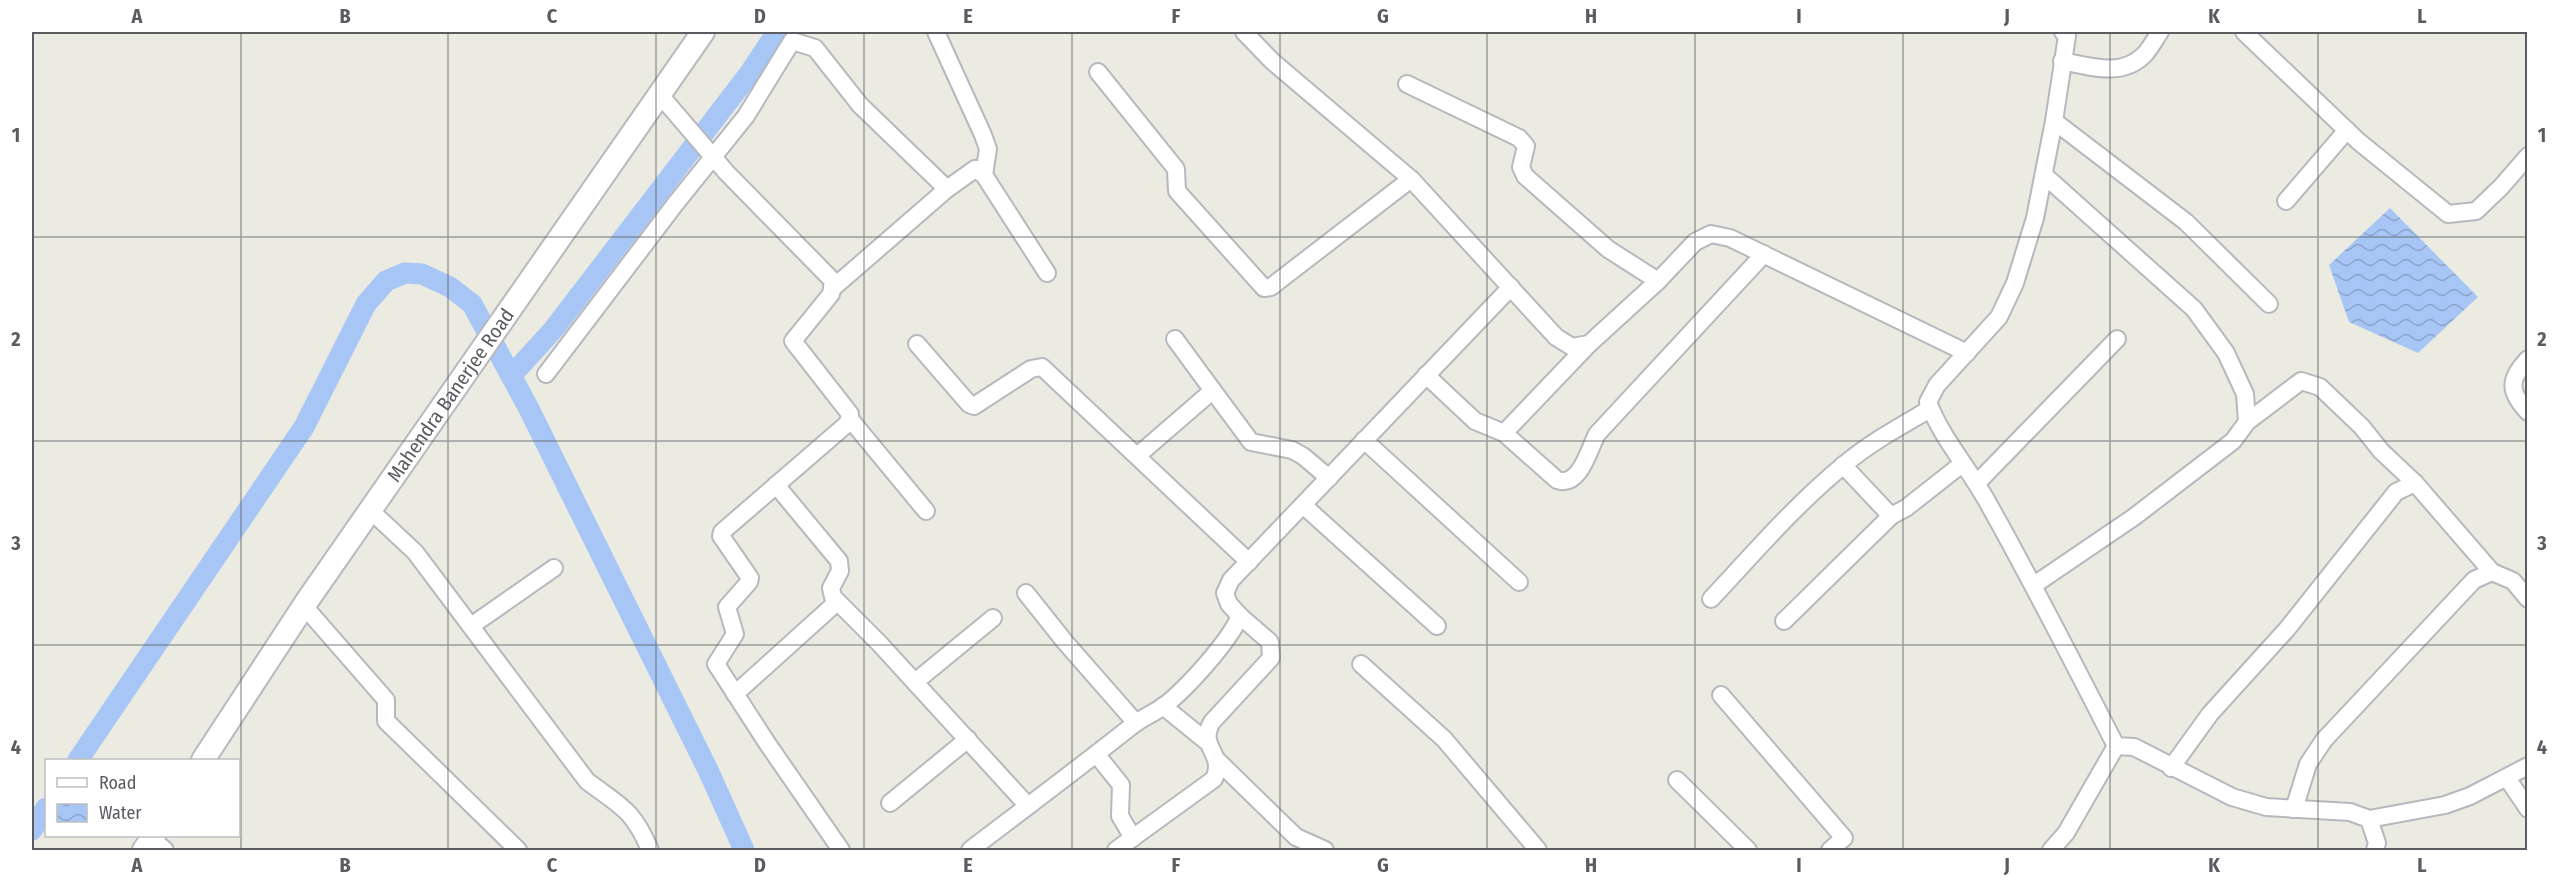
<svg xmlns="http://www.w3.org/2000/svg" width="2559" height="882" viewBox="0 0 2559 882" font-family="'Fira Sans Condensed',sans-serif">
<style>
.water{fill:url(#water-waves)}
.lines{fill:none;stroke-linecap:round;stroke-linejoin:round}
.canal{stroke:#a7c6f6;stroke-width:21}
.street-casing{stroke:#b7b8bd;stroke-width:20}
.secondary-casing{stroke:#b7b9bf;stroke-width:26}
.street{stroke:#fff;stroke-width:16}
.secondary{stroke:#fff;stroke-width:22}
.grid{fill:none;stroke:#5a5c61;stroke-width:1.5;stroke-opacity:0.55}
.labels{text-anchor:middle;dominant-baseline:central;stroke-width:4.5;stroke-linejoin:round;paint-order:stroke}
.street-label{font-size:20px;fill:#5a5c61;stroke:#fff}
.neatline{fill:none;stroke:#5a5c61;stroke-width:2}
.grid-label{font-size:20px;text-anchor:middle;font-weight:bold;fill:#5a5c61}
</style>
<defs>
<pattern id="water-waves" width="16" height="10" patternUnits="userSpaceOnUse" patternTransform="scale(1.5)"><rect width="16" height="10" fill="#a7c6f6"/><path d="M0 5q4-4 8 0t8 0" fill="none" stroke="#8ba4cb"/></pattern>
</defs>
<rect width="100%" height="100%" fill="#ebebe2"/>
<!-- water -->
<polygon class="water" points="2390,208 2478,297 2418,353 2349,322 2329,265"/>
<g class="lines">
<!-- canal -->
<g class="canal">
<polyline points="511,376 553,330 749,74 777,32"/>
<polyline points="78,760 304,427 366,304 386,281 405,273 422,274 450,287 472,304 528,407 708,770 744,850"/>
<polyline points="32,830 46,808"/>
</g>
<defs>
<g id="street">
<polyline points="936,32 983,135 988,149 984,175"/>
<polyline points="1244,32 1272,61 1411,179 1556,337 1572,347 1589,344 1658,281 1695,242 1711,234 1730,238 1967,353"/>
<path d="M2063,32l4,4 -13,85 -19,97 -20,65 -16,34 -62,68 -9,17c14,37 41,66 60,101 45,80 86,161 128,243l18,1 98,50 34,10 84,5 19,7 8,24 -2,7"/>
<polyline points="2244,32 2358,141 2448,214 2476,211 2501,187 2528,156"/>
<path d="M2062,61c27,5 59,17 82,-6 6,-6 11,-16 16,-23"/>
<polyline points="1098,72 1176,169 1177,191 1264,288 1271,287 1285,276 1411,179"/>
<polyline points="1407,84 1519,138 1526,146 1521,167 1525,176 1608,249 1658,281"/>
<polyline points="660,95 726,172 833,281 831,294 793,341 850,414 848,423 722,532 721,536 750,578 749,582 727,607 735,634 716,664 767,743 841,850"/>
<polyline points="2054,121 2186,222 2269,304"/>
<polyline points="2286,201 2347,130"/>
<polyline points="834,287 947,189 975,169 984,175 1047,273"/>
<polyline points="917,344 969,404 974,406 1031,369 1042,367 1249,562"/>
<path d="M2528,359c-19,20 -20,32 0,53"/>
<polyline points="546,374 676,203 746,116 792,41 815,48 860,105 947,189"/>
<polyline points="1426,375 1475,421 1504,433 1589,344"/>
<polyline points="1211,388 1251,442 1292,450 1303,456 1329,478"/>
<polyline points="850,419 926,511"/>
<polyline points="2247,422 2301,381 2320,387 2362,427 2381,451 2415,483 2492,572"/>
<path d="M1504,433l53,47c23,8 32,-31 40,-46l167,-180"/>
<polyline points="1364,440 1519,582"/>
<polyline points="1137,456 1211,392 1211,388 1175,339"/>
<polyline points="1843,465 1891,516"/>
<polyline points="1977,483 2117,339"/>
<polyline points="776,485 839,561 840,571 831,588 833,597 879,643 1028,806"/>
<polyline points="1303,505 1437,626"/>
<path d="M370,510l45,42 172,229c33,25 46,28 63,69"/>
<polyline points="2034,585 2134,517 2233,441 2247,422 2245,394 2226,353 2194,309 2044,175"/>
<polyline points="1026,593 1065,642 1136,723"/>
<path d="M1711,599c43,-46 85,-95 134,-135 26,-22 56,-38 85,-55"/>
<polyline points="304,606 386,700 386,721 518,850"/>
<polyline points="1784,621 1891,516 1906,508 1962,464"/>
<polyline points="471,626 554,568"/>
<polyline points="1361,664 1444,739 1538,850"/>
<polyline points="915,682 993,618"/>
<polyline points="735,694 837,602"/>
<polyline points="1721,695 1844,838 1830,850"/>
<polyline points="1163,706 1206,741"/>
<polyline points="1097,755 1121,785 1120,816 1133,838"/>
<polyline points="1217,760 1296,837 1325,850"/>
<polyline points="2171,768 2210,714 2287,629 2396,492 2415,483"/>
<polyline points="2507,778 2528,809"/>
<polyline points="1677,780 1748,850"/>
<polyline points="890,803 968,739"/>
<polyline points="2294,809 2308,764 2324,740 2474,580 2492,572 2513,581 2528,599"/>
<polyline points="2369,819 2445,805 2470,796 2528,766"/>
<polyline points="152,839 165,850"/>
<path d="M970,850c54,-41 109,-82 163,-125 9,-7 21,-12 31,-19 22,-17 65,-64 76,-90l-11,-12 -4,-11 6,-13 280,-293"/>
<path d="M1116,850l98,-71c12,-26 -17,-32 -2,-57l59,-64 -1,-16 -30,-26"/>
<polyline points="2051,850 2066,833 2116,746"/>
</g>
<g id="secondary">
<path id="s1" d="M203,760l104,-159 396,-569"/>
<polyline points="144,850 154,836"/>
</g>
</defs>
<!-- street casing -->
<use href="#street" class="street-casing"/>
<!-- secondary casing -->
<use href="#secondary" class="secondary-casing"/>
<!-- street -->
<use href="#street" class="street"/>
<!-- secondary -->
<use href="#secondary" class="secondary"/>
</g>
<!-- grid -->
<path class="grid" d="M241,32v818M448,32v818M656,32v818M864,32v818M1072,32v818M1280,32v818M1487,32v818M1695,32v818M1903,32v818M2110,32v818M2318,32v818M32,237h2496M32,441h2496M32,645h2496"/>
<g class="labels">
<!-- street labels -->
<g class="street-label">
<text stroke="none"><textPath href="#s1" startOffset="441">Mahendra Banerjee Road</textPath></text>
</g>
</g>
<!-- border -->
<rect width="2559" height="882" fill="none" stroke="#ffffff" stroke-width="66"/>
<!-- legend -->
<rect x="45" y="759" width="195" height="78" fill="#ffffff" stroke="#bdbec0" stroke-width="1.5"/>
<rect x="57" y="778" width="30" height="9" fill="#ffffff" stroke="#bdbec0" stroke-width="1.5"/>
<text x="99" y="789" font-size="18" fill="#5a5c61">Road</text>
<rect x="57" y="804" width="30" height="18" fill="url(#water-waves)" stroke="#bdbec0" stroke-width="1.5"/>
<text x="99" y="819" font-size="18" fill="#5a5c61">Water</text>
<rect x="33" y="33" width="2493" height="816" class="neatline"/>
<g class="grid-label">
<text x="137" y="23">A</text>
<text x="345" y="23">B</text>
<text x="552" y="23">C</text>
<text x="760" y="23">D</text>
<text x="968" y="23">E</text>
<text x="1176" y="23">F</text>
<text x="1383" y="23">G</text>
<text x="1591" y="23">H</text>
<text x="1799" y="23">I</text>
<text x="2007" y="23">J</text>
<text x="2214" y="23">K</text>
<text x="2422" y="23">L</text>
<text x="16" y="142">1</text>
<text x="2542" y="142">1</text>
<text x="16" y="346">2</text>
<text x="2542" y="346">2</text>
<text x="16" y="550">3</text>
<text x="2542" y="550">3</text>
<text x="16" y="754">4</text>
<text x="2542" y="754">4</text>
<text x="137" y="872">A</text>
<text x="345" y="872">B</text>
<text x="552" y="872">C</text>
<text x="760" y="872">D</text>
<text x="968" y="872">E</text>
<text x="1176" y="872">F</text>
<text x="1383" y="872">G</text>
<text x="1591" y="872">H</text>
<text x="1799" y="872">I</text>
<text x="2007" y="872">J</text>
<text x="2214" y="872">K</text>
<text x="2422" y="872">L</text>
</g>
</svg>
